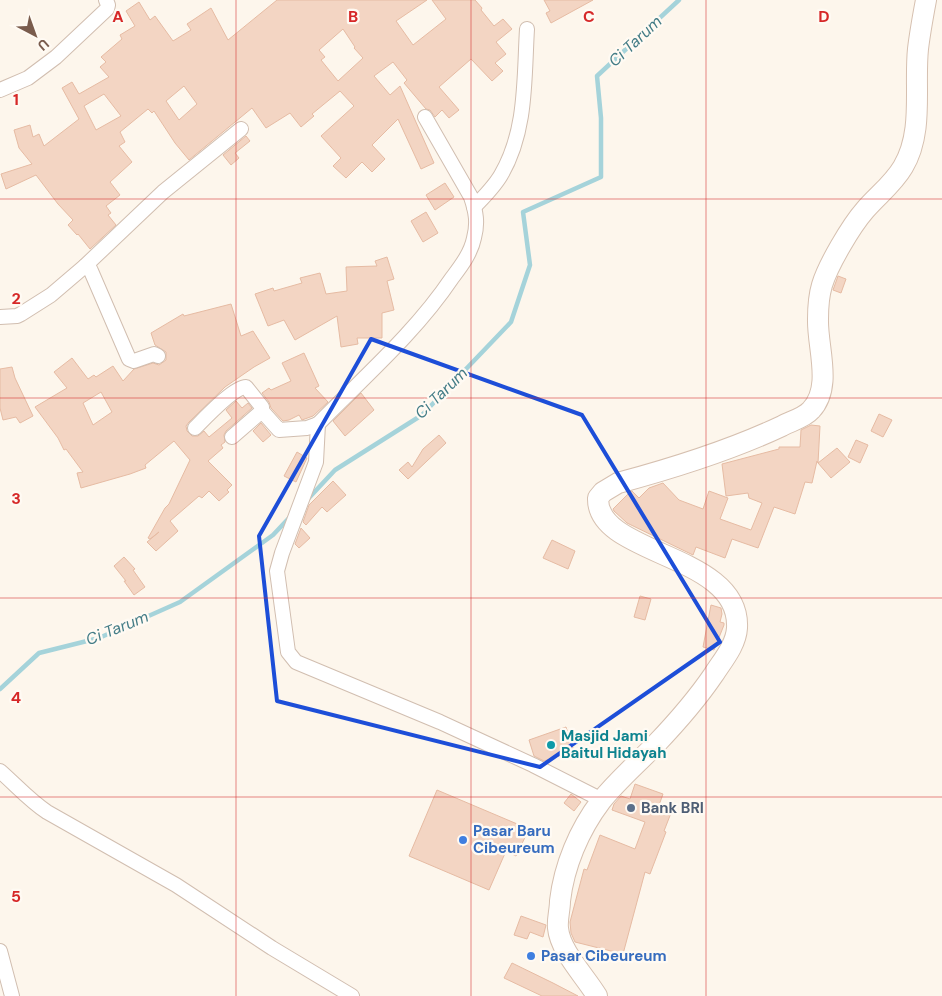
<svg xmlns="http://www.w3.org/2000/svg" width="942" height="996" viewBox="0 0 942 996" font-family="'DM Sans',sans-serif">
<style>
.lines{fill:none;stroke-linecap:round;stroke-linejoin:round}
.stream{stroke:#a5d3da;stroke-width:4.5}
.building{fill:#f3d5c3;stroke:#e6bba3;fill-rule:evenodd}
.minor-casing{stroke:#d1beb0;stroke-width:16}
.secondary-casing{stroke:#d6c0b0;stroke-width:22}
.minor{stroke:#fff;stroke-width:14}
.secondary{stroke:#fff;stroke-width:20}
.marked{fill:none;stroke:#1d4ed8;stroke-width:4;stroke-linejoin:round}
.grid{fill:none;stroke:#d62828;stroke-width:1;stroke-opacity:0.55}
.culture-dot{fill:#0f9aa8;stroke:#fffaf3;stroke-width:2}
.service-dot{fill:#5c6f8a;stroke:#fffaf3;stroke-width:2}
.shop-dot{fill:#3f7fe0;stroke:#fffaf3;stroke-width:2}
.labels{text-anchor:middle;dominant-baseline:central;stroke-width:4.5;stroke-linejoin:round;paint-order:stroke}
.culture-label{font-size:15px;font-weight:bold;fill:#0d838f;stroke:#fffaf3;text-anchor:start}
.service-label{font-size:15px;font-weight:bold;fill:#4e5e75;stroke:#fffaf3;text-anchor:start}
.shop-label{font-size:15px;font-weight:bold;fill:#366cbe;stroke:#fffaf3;text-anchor:start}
.water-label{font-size:16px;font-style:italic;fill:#437c86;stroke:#fffaf3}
.grid-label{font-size:16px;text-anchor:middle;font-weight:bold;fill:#d62828;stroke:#fffaf3;stroke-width:4.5;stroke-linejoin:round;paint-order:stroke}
</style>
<rect width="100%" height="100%" fill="#fdf6ec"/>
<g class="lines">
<!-- stream -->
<g class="stream">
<polyline points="307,500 335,470 422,415 511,322 530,265 523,212 601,177 601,118 597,76 679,0"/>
<polyline points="0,689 39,653 99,638 180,602 273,535 289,518"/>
</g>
</g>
<!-- building -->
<g class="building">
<path d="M277,0h150l-31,21 17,24 33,-26 -14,-19h43l7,8 -1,2 13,16 9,-7 9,10 -16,13 10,12 -11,9 8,8 -11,10 -21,-22 -32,28 20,23 -10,8 -7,-8 -7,7 -5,-7 -4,-1 -22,-26 3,-3 -14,-18 -19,14 16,19 10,-9 34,77 -13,6 -23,-50 -26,26 13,14 -13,13 -10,-10 -16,16 -13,-12 8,-8 -20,-22 33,-30 -14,-15 -28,23 2,2 -13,11 -11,-14 -24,15 -14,-20 -63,52 -14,-17 -21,-32 -2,2 -4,-4 -28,23 5,10 -6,4 13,16 -22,20 10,13 -14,11 5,7 -3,2 8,10 -26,24 -12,-15 -1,1 -9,-10 5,-5 -15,-16 -22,-29 -30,14 -5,-15 31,-10 -13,-16 -5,-18 16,-5 3,12 6,-3 5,12 35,-27 -17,-31 10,-6 7,12 30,-17 -9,-10 6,-5 -5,-5 21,-18 -2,-4 15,-9 -9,-15 13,-9 11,18 5,-4 18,25 18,-11 -4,-6 24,-16 17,32zM343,29l12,18 -1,1 9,10 -25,23 -17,-21 4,-3 -6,-7zM184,86l13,18 -18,16 -13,-19zM104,94l17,22 -25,14 -12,-24z"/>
<polygon points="544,0 593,0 551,23 546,13 550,11"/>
<polygon points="246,136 250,141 235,153 239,158 231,165 223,155"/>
<polygon points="445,183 454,197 435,210 426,195"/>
<polygon points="426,212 438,233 423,242 411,221"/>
<polygon points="387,257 394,279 387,281 394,310 382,313 382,338 357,338 358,344 341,347 337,316 295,340 284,320 268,326 255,294 273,288 274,291 302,283 300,278 320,273 326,294 347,291 346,267 377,266 375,261"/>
<polygon points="838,276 846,279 841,293 833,290"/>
<path d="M231,304l10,32 12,-5 17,27 -16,9 -29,20 -36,35 -3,4 1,5 5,5h6l6,-5 5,6 23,-19 -6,-8 10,-9 6,7 6,-5 4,5 -26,23 -2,4 1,7 -4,3 2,3 -15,13 24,24 -5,5 2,2 -10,9 -10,-10 -7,7 -3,-2 -29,25 8,10 -22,20 -9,-9 12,-10 -9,7 -2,-1 17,-30 4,-4 21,-44 -16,-19 -29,24 1,3 -16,6 -49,14 -4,-15 6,-1 -17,-23 -2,1 -6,-12 -23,-31 32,-19 -13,-16 18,-14 16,21 6,-4 2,2 17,-11 10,15 11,-12 19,-6 6,2 7,-5v-8l-11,-7 -4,-12 32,-19 1,2zM101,392l11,20 -19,13 -10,-22z"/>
<polygon points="304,353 319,386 315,388 328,402 313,416 302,420 299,415 289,420 283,421 271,408 269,402 262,393 269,388 271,390 291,381 282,363"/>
<polygon points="12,367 15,378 33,416 20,423 16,417 3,420 0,408 0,369"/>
<polygon points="361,393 374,410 345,436 333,421"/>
<polygon points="879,414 892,420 883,437 871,431"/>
<polygon points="261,423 271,435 263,442 253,431"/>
<polygon points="811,425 820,426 818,463 817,461 812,483 805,482 795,514 774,507 758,548 732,539 725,558 696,547 693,555 627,523 614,511 613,509 630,492 632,491 639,498 649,488 663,483 679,500 703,509 709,491 728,498 720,519 751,530 762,503 749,498 748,493 726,496 722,464 779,449 779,447 800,447 801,430"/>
<polygon points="439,435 446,443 408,479 399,470 408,462 412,467 423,449"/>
<polygon points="856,440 868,445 860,463 848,457"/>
<polygon points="837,448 850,462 831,478 818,463"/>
<polygon points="297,452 307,458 296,482 284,476"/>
<polygon points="333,481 346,495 327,512 322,507 306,525 303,522 309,505"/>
<polygon points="301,528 310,538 299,548 295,544"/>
<polygon points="552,540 575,551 568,569 543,558"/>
<polygon points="124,557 135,569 133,570 145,587 134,595 124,581 126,581 114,566"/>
<polygon points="640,596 651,599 645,620 634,617"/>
<polygon points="711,605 721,608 722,614 720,622 724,623 724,625 714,650 703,647"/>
<polygon points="566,727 574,751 544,761 534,756 529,740"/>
<polygon points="635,784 663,794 658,808 671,813 664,831 666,832 650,874 645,872 623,954 575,942 571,933 570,922 584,869 587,870 600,835 635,849 645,822 612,810 614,804 621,796 630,799"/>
<polygon points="437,790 529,829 516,856 506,851 489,890 409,856"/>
<polygon points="571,794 581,802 574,811 564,803"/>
<polygon points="521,916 546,925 543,937 530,932 527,939 514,935"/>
<polygon points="512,963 553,983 578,996 542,996 504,978"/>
</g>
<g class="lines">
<defs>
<g id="minor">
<polyline points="0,90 28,78 56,57 107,9 108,5 106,0"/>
<path d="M425,117l46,80c5,15 7,26 3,41 -3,15 -13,28 -22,40 -37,55 -88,99 -134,146l-2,38 -34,91 -5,18 11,81 8,10 144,60 93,43 69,35"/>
<path d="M474,207c10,-10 20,-20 27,-32 26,-44 23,-97 26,-146"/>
<polyline points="85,266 163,192 241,129"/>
<polyline points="0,317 17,316 21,314 51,295 85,266 89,267 91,271 129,359 134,361 154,354 158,356"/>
<path d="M195,428c10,-10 39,-41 51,-41l16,20v4"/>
<polyline points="232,437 262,411 279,430 307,428 318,424"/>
<path d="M0,771c16,14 29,29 47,41l129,73 96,63 80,48"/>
<polyline points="0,951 12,996"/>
</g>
<path id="secondary" d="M597,996c-12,-20 -37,-45 -39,-68 -1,-9 2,-18 2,-27 4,-35 19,-71 41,-100 17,-21 37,-38 55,-57 21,-22 41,-45 58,-70 9,-14 22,-29 23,-46 4,-75 -141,-72 -139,-130l5,-6 15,-9c56,-15 111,-32 164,-57 9,-5 22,-8 29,-16 22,-23 6,-63 7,-91 0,-11 1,-24 4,-34 6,-20 29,-59 43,-75 13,-15 28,-26 38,-43 21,-35 11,-80 15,-118 2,-17 5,-33 8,-49"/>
</defs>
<!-- minor casing -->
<use href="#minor" class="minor-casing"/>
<!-- secondary casing -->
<use href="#secondary" class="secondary-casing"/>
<!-- minor -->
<use href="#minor" class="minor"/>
<!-- secondary -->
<use href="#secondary" class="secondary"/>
</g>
<!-- marked area -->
<path class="marked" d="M371,339l211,76 138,227 -180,125 -263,-66 -18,-165z"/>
<!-- grid -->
<path class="grid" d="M236,0v996M471,0v996M706,0v996M0,199h942M0,398h942M0,598h942M0,797h942"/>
<!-- markers -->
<circle class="culture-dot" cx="551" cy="745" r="5"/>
<circle class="service-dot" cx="631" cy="808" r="5"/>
<g class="shop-dot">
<circle cx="463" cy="840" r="5"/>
<circle cx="531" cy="956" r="5"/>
</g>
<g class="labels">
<!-- culture labels -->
<g class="culture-label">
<text x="561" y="736">Masjid Jami<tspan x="561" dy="17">Baitul Hidayah</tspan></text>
</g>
<!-- service labels -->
<g class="service-label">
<text x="641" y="808">Bank BRI</text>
</g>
<!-- shop labels -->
<g class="shop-label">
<text x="473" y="831">Pasar Baru<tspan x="473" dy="17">Cibeureum</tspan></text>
<text x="541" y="956">Pasar Cibeureum</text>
</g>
<!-- water labels -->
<g class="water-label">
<text transform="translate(635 41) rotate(-43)">Ci Tarum</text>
<text transform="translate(441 393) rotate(-44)">Ci Tarum</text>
<text transform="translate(117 628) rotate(-22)">Ci Tarum</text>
</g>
</g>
<g class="grid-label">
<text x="118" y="22">A</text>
<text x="353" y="22">B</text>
<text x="589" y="22">C</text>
<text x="824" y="22">D</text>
<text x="16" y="105">1</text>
<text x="16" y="304">2</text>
<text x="16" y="504">3</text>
<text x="16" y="703">4</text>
<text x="16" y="902">5</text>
</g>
<!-- north arrow -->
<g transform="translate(35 35) rotate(139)" stroke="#fffaf3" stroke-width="4" paint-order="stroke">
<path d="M0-4L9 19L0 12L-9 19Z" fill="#7a5c4d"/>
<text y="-8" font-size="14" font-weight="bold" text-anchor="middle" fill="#7a5c4d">U</text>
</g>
</svg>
